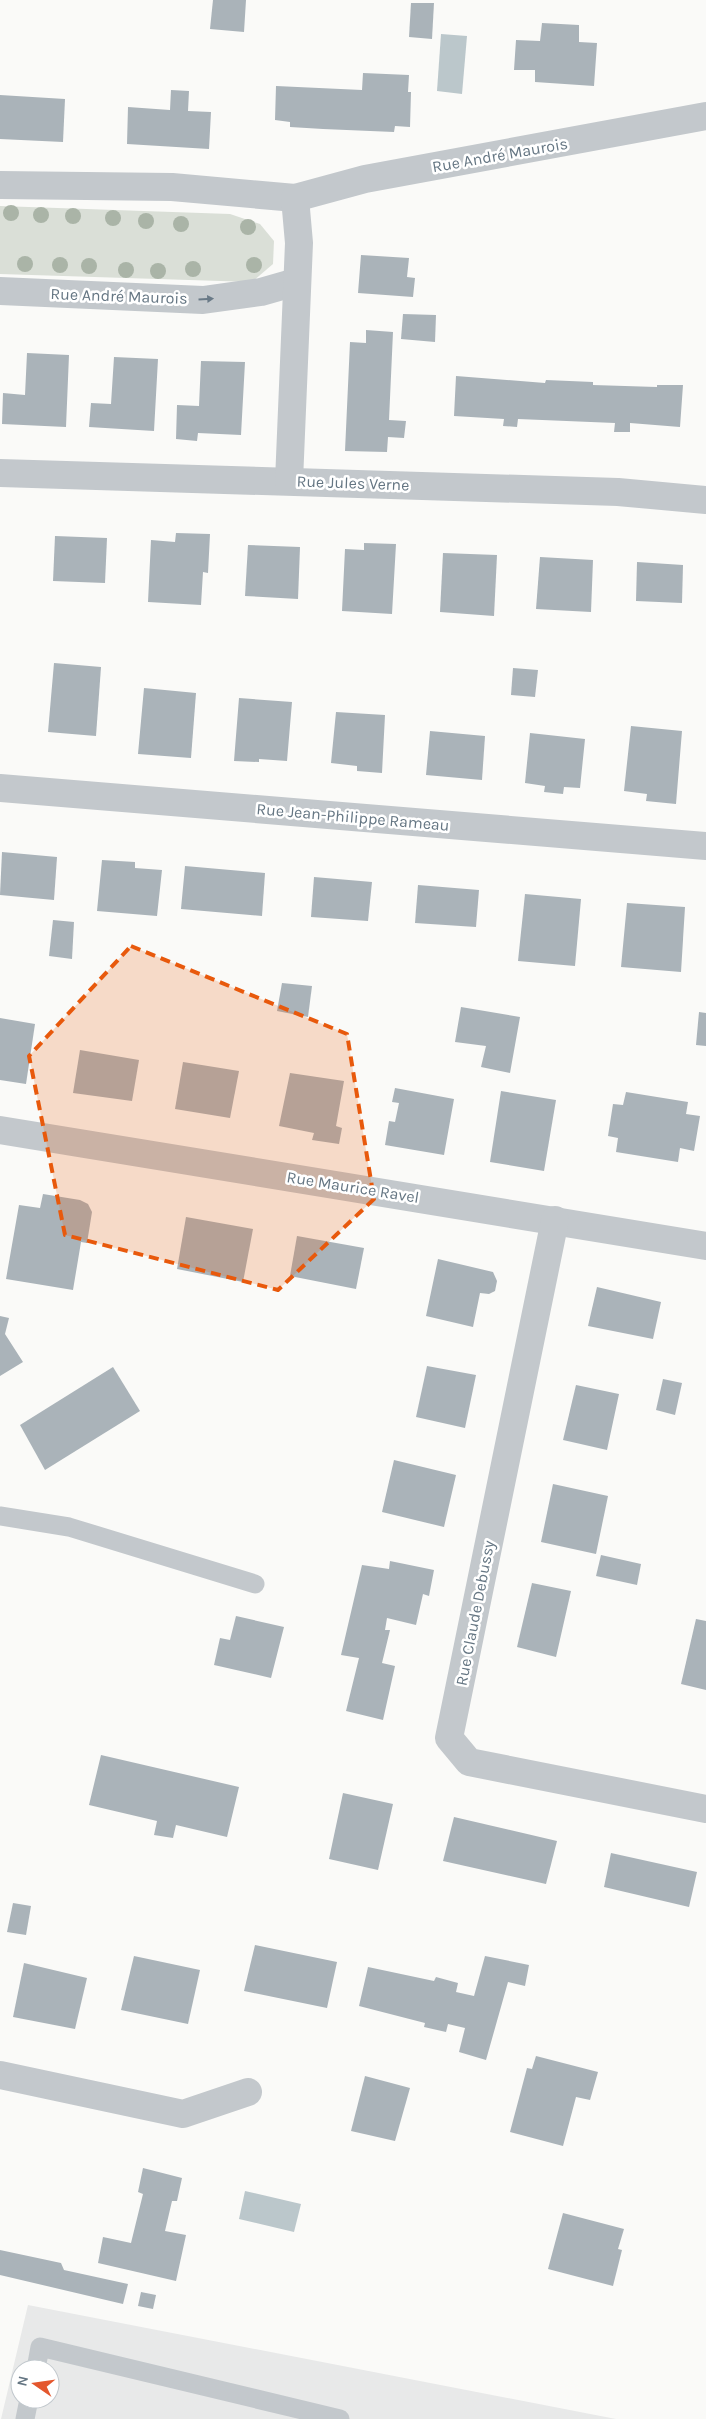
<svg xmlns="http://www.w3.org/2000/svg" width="706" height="2419" viewBox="0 0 706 2419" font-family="Karla,sans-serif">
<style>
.built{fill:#e8e9e9;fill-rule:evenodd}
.green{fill:#dadfd7}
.water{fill:#bbc7cb}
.building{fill:#aab3b9}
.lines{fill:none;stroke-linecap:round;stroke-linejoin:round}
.service{stroke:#c3c8cc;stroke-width:19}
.minor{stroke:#c3c8cc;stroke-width:28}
.tree{fill:#aab4a7}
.oneway{fill:#6a7a87}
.marked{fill:#e8590c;fill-opacity:0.2;stroke:#e8590c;stroke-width:4;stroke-dasharray:10 6;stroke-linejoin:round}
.labels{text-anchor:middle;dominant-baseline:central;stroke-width:5;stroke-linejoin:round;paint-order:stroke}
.street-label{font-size:16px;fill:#657683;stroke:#fff}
</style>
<rect width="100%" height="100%" fill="#fafaf8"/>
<!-- built -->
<path class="built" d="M28,2305l588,114h-615zM20,2369h30v30h-30z"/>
<!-- green -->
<polygon class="green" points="0,206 230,214 260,224 274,241 273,264 252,282 0,274"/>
<!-- water -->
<g class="water">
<polygon points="441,34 467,36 462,94 437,91"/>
<polygon points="245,2191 301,2204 294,2232 239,2219"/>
</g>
<!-- building -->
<g class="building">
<polygon points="213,0 246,0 244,32 210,29"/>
<polygon points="411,3 434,3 432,39 409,37"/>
<polygon points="542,23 579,25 579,42 597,43 594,86 535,82 535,70 514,70 516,40 540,41"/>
<polygon points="363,73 409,75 408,92 411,92 410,127 395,126 394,132 323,129 290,127 290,122 275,120 276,86 362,90"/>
<polygon points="171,90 189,91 188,111 211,112 209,149 127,144 128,107 170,110"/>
<polygon points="0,95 65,99 63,142 0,139"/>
<polygon points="361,255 409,258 407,277 415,278 413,297 358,293"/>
<polygon points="403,314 436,315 435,342 401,339"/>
<polygon points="366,330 393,332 389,420 406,421 404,438 388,437 387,452 345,451 350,342 366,343"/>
<polygon points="27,353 69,355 66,427 2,424 3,393 25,395"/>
<polygon points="114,357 158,359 154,431 89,427 91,403 111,404"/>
<polygon points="201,361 245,362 241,435 198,433 197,441 176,439 177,405 199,406"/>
<polygon points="456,376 545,383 546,380 593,382 593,385 657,387 657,385 683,385 680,427 630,423 630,432 614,432 615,423 518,419 517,427 503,426 504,419 454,416"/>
<polygon points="176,533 210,534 208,573 203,572 201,605 148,602 151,540 175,542"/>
<polygon points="55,536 107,538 105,583 53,581"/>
<polygon points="364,543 396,544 392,614 342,611 345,549 364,550"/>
<polygon points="248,545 300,547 298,599 245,596"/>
<polygon points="443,553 497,555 494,616 440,612"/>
<polygon points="540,557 593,560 591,612 536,609"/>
<polygon points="637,562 683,565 682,603 636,601"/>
<polygon points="54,663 101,667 96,736 48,732"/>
<polygon points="513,668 538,670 535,697 511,695"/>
<polygon points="144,688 196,693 191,758 138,754"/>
<polygon points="239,698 292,702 287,761 259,759 259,762 234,761"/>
<polygon points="336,712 385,715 382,773 357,771 357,766 331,763"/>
<polygon points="631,726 682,731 676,804 646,801 647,794 624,791"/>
<polygon points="430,731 485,736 482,780 426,775"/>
<polygon points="530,733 585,739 580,788 564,787 563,794 544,792 545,786 525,783"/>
<polygon points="2,852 57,857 54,900 0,895"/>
<polygon points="102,860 135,862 135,868 162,870 157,916 97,911"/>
<polygon points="185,866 265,873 262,916 181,909"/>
<polygon points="314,877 372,882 368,921 311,917"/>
<polygon points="418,885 479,890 476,927 415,923"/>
<polygon points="525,894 581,899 575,966 518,961"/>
<polygon points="627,903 685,907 681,972 621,967"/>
<polygon points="53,920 74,922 72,959 49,956"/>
<polygon points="282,983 312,986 308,1017 277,1011"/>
<polygon points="461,1007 520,1017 510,1073 481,1067 486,1046 455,1042"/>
<polygon points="699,1012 706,1013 706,1046 696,1045"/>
<polygon points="0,1018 35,1024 26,1084 0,1080"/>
<polygon points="80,1050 139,1060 132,1101 73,1093"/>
<polygon points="183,1062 239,1071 230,1118 175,1109"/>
<polygon points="290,1073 344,1081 336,1126 342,1128 339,1144 312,1140 314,1133 279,1126"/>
<polygon points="395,1088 454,1099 444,1155 385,1145 389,1121 395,1122 399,1103 392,1102"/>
<polygon points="501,1091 556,1100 544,1171 490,1162"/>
<polygon points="626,1092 688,1102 686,1114 700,1116 694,1151 680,1148 678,1162 616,1152 618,1138 608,1136 613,1104 623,1105"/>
<polygon points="43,1194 80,1200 88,1204 92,1212 87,1243 81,1242 73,1290 6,1279 19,1205 40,1208"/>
<polygon points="186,1217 253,1229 243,1282 177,1269"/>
<polygon points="297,1236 364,1248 356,1289 290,1276"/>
<polygon points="438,1259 493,1272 497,1281 495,1291 489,1294 480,1293 473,1327 426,1316"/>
<polygon points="597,1287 661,1302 653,1339 588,1326"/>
<polygon points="0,1316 9,1318 5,1334 23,1362 0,1376"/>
<polygon points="427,1366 476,1375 465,1428 416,1417"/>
<polygon points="113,1367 140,1411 45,1470 20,1425"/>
<polygon points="663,1379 682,1383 675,1415 656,1410"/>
<polygon points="576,1385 619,1394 607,1450 563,1440"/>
<polygon points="394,1460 456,1475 444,1527 382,1512"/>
<polygon points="553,1484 608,1496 596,1554 541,1542"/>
<polygon points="601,1555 641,1564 637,1585 596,1576"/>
<polygon points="390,1561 434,1570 429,1596 423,1594 416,1625 387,1618 385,1630 390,1630 382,1663 395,1666 383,1720 346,1711 359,1658 341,1655 362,1565 389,1569"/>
<polygon points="532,1583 571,1591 556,1657 517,1647"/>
<polygon points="236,1616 284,1627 271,1678 214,1665 220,1638 230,1640"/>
<polygon points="696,1619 706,1621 706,1690 681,1684"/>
<polygon points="101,1755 239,1787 227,1837 176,1825 173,1838 154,1835 157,1821 89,1805"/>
<polygon points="343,1793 393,1804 378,1870 329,1859"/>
<polygon points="454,1817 557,1841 546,1884 443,1861"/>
<polygon points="611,1853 697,1872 689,1907 604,1887"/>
<polygon points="13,1903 31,1906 26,1935 7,1932"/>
<polygon points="255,1945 337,1962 327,2008 244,1991"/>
<polygon points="134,1956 200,1970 188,2024 121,2010"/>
<polygon points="485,1956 529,1965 525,1986 508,1982 486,2060 459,2052 465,2028 448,2024 446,2032 424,2027 425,2023 359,2006 368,1967 434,1981 436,1977 458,1983 456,1992 474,1996"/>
<polygon points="24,1963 87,1978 75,2029 13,2017"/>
<polygon points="536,2056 598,2072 590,2100 576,2097 563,2146 510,2132 527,2068 532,2069"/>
<polygon points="365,2076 410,2088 395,2141 351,2131"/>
<polygon points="143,2168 182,2178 177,2201 172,2201 165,2231 186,2235 176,2281 98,2263 103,2237 131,2243 143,2194 138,2192"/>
<polygon points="563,2213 624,2229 618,2249 622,2250 613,2286 548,2269"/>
<polygon points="0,2250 61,2263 64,2270 128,2284 123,2304 0,2275"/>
<polygon points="141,2292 156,2295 153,2309 138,2306"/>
</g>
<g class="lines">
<!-- service -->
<g class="service">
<polyline points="0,1516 69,1527 255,1584"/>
<polyline points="36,2369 40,2347 340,2419"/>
<polyline points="25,2419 29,2399"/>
</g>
<!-- minor -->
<g class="minor">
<polyline points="0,185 172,187 295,198"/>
<polyline points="0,291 203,300 261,292 296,282"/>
<polyline points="0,473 618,492 706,500"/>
<polyline points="289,481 299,243 295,198 365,179 706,116"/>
<polyline points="0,788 706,846"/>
<polyline points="0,1130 706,1246"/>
<polyline points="555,1220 449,1738 469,1762 706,1809"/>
<polyline points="0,2075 183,2114 248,2092"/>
</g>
</g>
<!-- trees -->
<g class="tree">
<circle cx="11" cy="213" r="8"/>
<circle cx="41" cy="215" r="8"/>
<circle cx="73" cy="216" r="8"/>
<circle cx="113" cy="218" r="8"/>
<circle cx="146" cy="221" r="8"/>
<circle cx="181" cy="224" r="8"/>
<circle cx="248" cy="227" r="8"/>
<circle cx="25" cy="264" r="8"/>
<circle cx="60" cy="265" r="8"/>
<circle cx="254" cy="265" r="8"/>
<circle cx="89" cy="266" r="8"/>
<circle cx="193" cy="269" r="8"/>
<circle cx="126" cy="270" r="8"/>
<circle cx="158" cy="271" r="8"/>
</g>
<!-- one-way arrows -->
<defs><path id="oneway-solid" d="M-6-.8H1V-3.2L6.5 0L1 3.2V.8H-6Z" transform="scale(1.25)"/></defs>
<use class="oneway" href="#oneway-solid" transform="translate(206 299) rotate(-4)"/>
<!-- marked area -->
<path class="marked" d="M131,946l216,88 27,165 -96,91 -213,-55 -36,-179z"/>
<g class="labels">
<!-- street labels -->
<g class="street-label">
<text transform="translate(500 155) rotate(-10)">Rue André Maurois</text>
<text transform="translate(119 296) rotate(2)">Rue André Maurois</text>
<text transform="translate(353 483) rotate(2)">Rue Jules Verne</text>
<text transform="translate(353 817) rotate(5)">Rue Jean-Philippe Rameau</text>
<text transform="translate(353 1187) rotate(9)">Rue Maurice Ravel</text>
<text transform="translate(475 1613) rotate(-79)">Rue Claude Debussy</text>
</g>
</g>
<!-- north arrow -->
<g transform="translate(35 2384) rotate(283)"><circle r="24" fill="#ffffff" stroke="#c1c8cd"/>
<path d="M0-4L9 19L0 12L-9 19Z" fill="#e4572e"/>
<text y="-8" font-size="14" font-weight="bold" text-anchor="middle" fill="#657683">N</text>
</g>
</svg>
